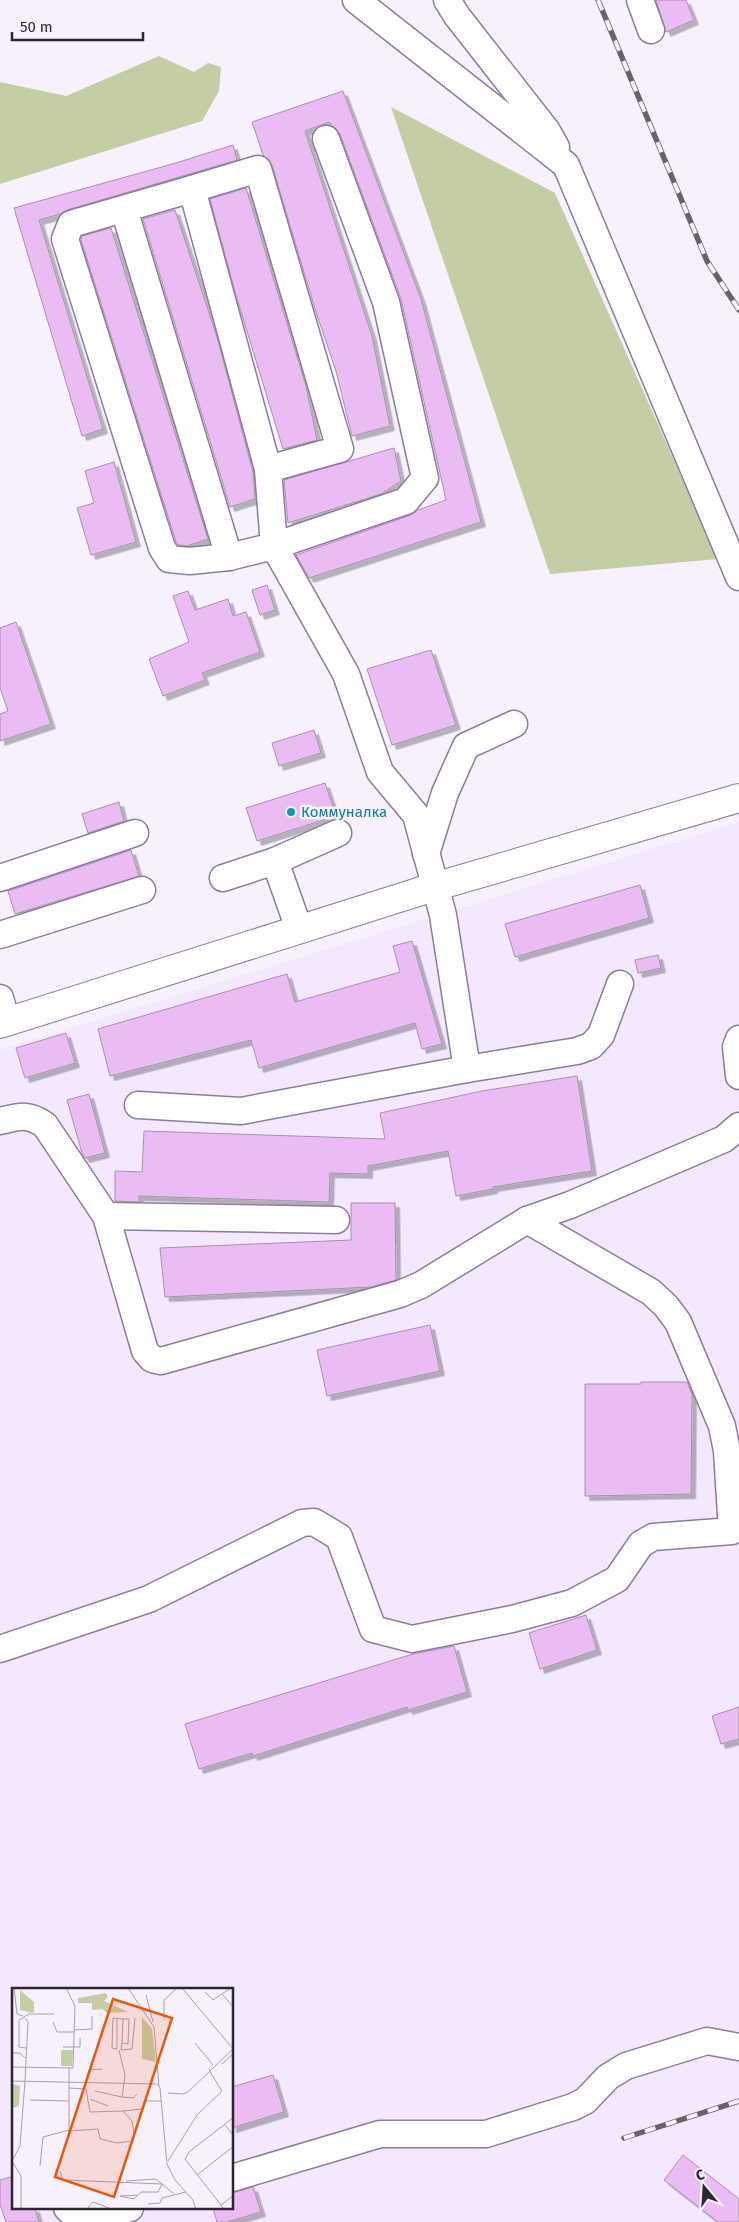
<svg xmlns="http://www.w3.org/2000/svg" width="739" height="2222" viewBox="0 0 739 2222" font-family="'Fira Sans',sans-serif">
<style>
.built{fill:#f3e8fe;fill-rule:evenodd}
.green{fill:#c4cda3}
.building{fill:#ebbcf4;stroke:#a691aa;filter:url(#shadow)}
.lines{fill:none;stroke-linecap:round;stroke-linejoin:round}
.minor-casing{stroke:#8c7d99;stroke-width:29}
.major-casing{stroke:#8c7d99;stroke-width:30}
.minor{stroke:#fff;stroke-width:26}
.major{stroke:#fff;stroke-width:28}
.rail-casing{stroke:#68626d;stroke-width:5.5}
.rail{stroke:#f7f1fd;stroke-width:4;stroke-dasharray:11;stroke-linecap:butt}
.culture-dot{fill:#0f9aa8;stroke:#f7f1fd;stroke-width:2}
.labels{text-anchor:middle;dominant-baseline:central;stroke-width:5;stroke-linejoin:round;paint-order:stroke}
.culture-label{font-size:15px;fill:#0d838f;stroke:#f7f1fd;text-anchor:start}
.inset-road{fill:none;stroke:#a6a0ab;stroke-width:1}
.view{fill:#e8590c;fill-opacity:0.15;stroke:#e8590c;stroke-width:2.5}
.inset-edge{fill:none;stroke:#2c2631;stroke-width:2.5}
</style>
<defs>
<filter id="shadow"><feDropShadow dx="4.5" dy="4.5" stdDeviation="0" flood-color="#0004"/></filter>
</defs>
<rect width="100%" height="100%" fill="#f7f1fd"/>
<!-- built -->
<path class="built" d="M739,822v1400h-739v-1172zM14,1990h218v218h-218z"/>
<!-- green -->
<g class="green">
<polygon points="159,56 194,72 208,63 221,67 219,91 202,121 0,184 0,82 66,96"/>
<polygon points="391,107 555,193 718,559 550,574"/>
</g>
<!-- building -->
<g class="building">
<polygon points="656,0 686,0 694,20 666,32"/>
<polygon points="343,91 421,299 481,522 309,578 296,555 411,515 418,510 446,500 401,299 340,134 329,122 305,131 372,336 390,426 352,436 336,371 315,309 272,165 263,155 252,122"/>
<polygon points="233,145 237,160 67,210 60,214 39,220 103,429 82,436 14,208 176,163"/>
<polygon points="246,188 306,386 317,440 283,449 235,292 210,199"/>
<polygon points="175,210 217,337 253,472 255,499 230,507 143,219"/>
<polygon points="111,228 208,539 187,546 178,545 176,542 81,240 82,236"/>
<polygon points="394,448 401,481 381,494 288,523 284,480"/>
<polygon points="114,462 136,542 91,555 77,508 94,503 85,471"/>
<polygon points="267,585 275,610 260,615 252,590"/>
<polygon points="188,591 195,610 228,599 233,616 246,612 260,652 202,673 205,680 163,696 149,659 189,642 173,596"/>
<polygon points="16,622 51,724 0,741 0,714 8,711 0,688 0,628"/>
<polygon points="431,650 456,725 392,745 367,669"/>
<polygon points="314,730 321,753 279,766 272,743"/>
<polygon points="325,783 336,816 257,841 246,808"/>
<polygon points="119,802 124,821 88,833 82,814"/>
<polygon points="131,850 139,876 15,914 8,891"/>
<polygon points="640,885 649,918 515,957 505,924"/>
<polygon points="412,941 442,1044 422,1049 415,1023 259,1068 251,1040 110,1076 98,1029 287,974 295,1002 400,972 393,946"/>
<polygon points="658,955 661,968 638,973 635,960"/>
<polygon points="66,1033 75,1063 25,1078 16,1048"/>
<polygon points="577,1076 592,1171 493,1187 493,1189 456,1196 448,1151 368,1166 368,1174 330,1173 329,1202 139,1196 139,1202 115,1201 115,1171 142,1172 144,1131 385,1139 380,1113 482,1091"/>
<polygon points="89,1094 105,1153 85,1158 82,1153 67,1100"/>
<polygon points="351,1203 395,1203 396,1280 371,1287 165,1297 160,1248 351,1240"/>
<polygon points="430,1325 440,1371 327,1396 317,1350"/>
<polygon points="641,1382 687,1382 692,1394 691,1494 585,1496 585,1384 641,1384"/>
<polygon points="586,1615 597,1650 540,1669 529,1633"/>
<polygon points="454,1646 467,1692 408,1710 407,1707 253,1756 252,1753 199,1769 185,1724 413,1654"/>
<polygon points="739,1707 739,1739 721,1744 712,1716"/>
<polygon points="273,2075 284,2112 232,2128 232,2087"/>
<polygon points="683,2155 739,2199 739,2222 718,2222 664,2180"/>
<polygon points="14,2176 14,2208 35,2208 39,2222 6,2222 0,2204 0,2180"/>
<polygon points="253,2187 261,2212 227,2222 217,2222 213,2208 232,2208 232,2193"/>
</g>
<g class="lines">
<defs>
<g id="minor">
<polyline points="356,0 566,165 739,577"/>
<polyline points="447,0 457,16 547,131 556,147"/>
<polyline points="640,0 651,30"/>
<polyline points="192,189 258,169 340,449 268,469 274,546 406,501 425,478 386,302 326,139"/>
<polyline points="124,209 229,557 190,561 169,559 162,548 65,239 71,224 192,189 268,469"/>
<polyline points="426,854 445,793 466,746 514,724"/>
<polyline points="275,861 299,929"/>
<polyline points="0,878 135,833"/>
<polyline points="223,878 275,861 338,833"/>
<polyline points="0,935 142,890"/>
<polyline points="0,998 7,1022"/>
<polyline points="739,1039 736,1047 739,1076"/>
<polyline points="467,1069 577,1051 591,1046 601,1035 620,984"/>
<polyline points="138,1105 241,1111 467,1069 443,915 416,815 380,772 346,674 274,546 229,557"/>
<path d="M0,1121c19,-5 28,-8 45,4l61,91 39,135 7,8 9,2 239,-67 21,-9 106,-65 124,72 15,14 12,16 44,104 5,25 5,80 -79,6 -12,7 -24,35 -45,24 -60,16 -100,20 -39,-10 -34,-92 -25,-15 -12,1 -153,76 -149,50"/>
<polyline points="106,1216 336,1220"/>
<polyline points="527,1220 570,1205 724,1139 739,1126"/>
<polyline points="232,2178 380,2134 486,2134 573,2107 585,2101 608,2077 626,2066 707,2041 739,2047"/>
<path d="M67,2208c11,14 46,5 63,0"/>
</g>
<polyline id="major" points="0,1024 434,887 739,798"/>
</defs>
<!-- minor casing -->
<use href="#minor" class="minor-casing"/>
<!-- major casing -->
<use href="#major" class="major-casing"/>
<!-- minor -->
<use href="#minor" class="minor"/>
<!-- major -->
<use href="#major" class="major"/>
<defs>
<g id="rail">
<polyline points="598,0 707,261 739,310"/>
<polyline points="624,2138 739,2101"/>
</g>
</defs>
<!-- rail casing -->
<use href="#rail" class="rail-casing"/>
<!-- rail -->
<use href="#rail" class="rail"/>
</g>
<!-- markers -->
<circle class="culture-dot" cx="291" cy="812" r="5"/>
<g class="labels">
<!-- culture labels -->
<g class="culture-label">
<text x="301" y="812">Коммуналка</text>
</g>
</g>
<!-- overview -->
<g transform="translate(12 1988)">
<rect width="221" height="221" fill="#f7f1fd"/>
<path d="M8,2l14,12v11l-14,-3zM94,5l2,4 -4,4 24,11 -21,1 -5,-4 -10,1v-7h-14v-5zM130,29l10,12 4,33 -14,-3zM49,62h12l-1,16h-11zM0,96l8,2 -1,20 -7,2z" fill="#c4cda3"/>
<path class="inset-road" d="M2,0l3,26 6,2M116,0l26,39 5,59M170,0l52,62M193,4l8,8 18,-12M134,7l7,27M211,7l11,13M152,30v-18l13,-12M105,31v30l-5,-1 1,-30 10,1 -1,24M111,31h6l-1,25 -6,-1 -1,7 11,-1 3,-31M41,34l4,10h17M62,42l18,-1v-13M183,55l18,22M51,59h17v-9M14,60l-7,-1v-27l10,-6h25M0,65h8l5,5M210,76l12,-11M0,79l61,1 2,-62 -9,-18M0,93l145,3 3,4 7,76 8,16 18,20 3,10M13,93l3,-59 -3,-4M75,93l2,-11 13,-1M83,103l27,6 3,-22 -6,-25M156,105l15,1 5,-2 45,-43M110,109l11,1 4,-4M78,111l18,7M18,112l39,1M111,123l19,-2 4,-8h15M212,136l10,12M56,143l30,-2 2,10 17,4 15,-2 2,-9 -2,-11 -9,-10 -33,1 -4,-23 -17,-1M0,173l9,15v34M156,173l29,-46 25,-24 -13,-21M28,178l3,-29 26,-7v-62M48,183l3,9 99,4M185,187l37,-29M114,193l30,-2 18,15M125,207l-17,1 14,3 7,-7h17l4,-8M136,216l12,-1 2,-5 24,-6M209,217l-36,-46 4,-7 45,-35M0,222v-49l8,-15 5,-65M74,222l7,-8 21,8M212,222l-3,-5 13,-10"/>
<path class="view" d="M101,11l59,19 -58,179 -59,-20z"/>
<rect width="221" height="221" class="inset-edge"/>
</g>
<!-- north arrow -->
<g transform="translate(704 2187) rotate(342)" stroke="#f7f1fd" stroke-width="4" paint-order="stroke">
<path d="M0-4L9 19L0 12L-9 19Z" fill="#2c2631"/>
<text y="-8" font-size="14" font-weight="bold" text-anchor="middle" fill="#2c2631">С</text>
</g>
<!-- scale -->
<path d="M12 32v8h131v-8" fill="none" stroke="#2c2631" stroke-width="2.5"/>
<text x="20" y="32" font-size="15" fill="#2c2631" stroke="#f7f1fd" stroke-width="4" paint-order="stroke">50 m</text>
</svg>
